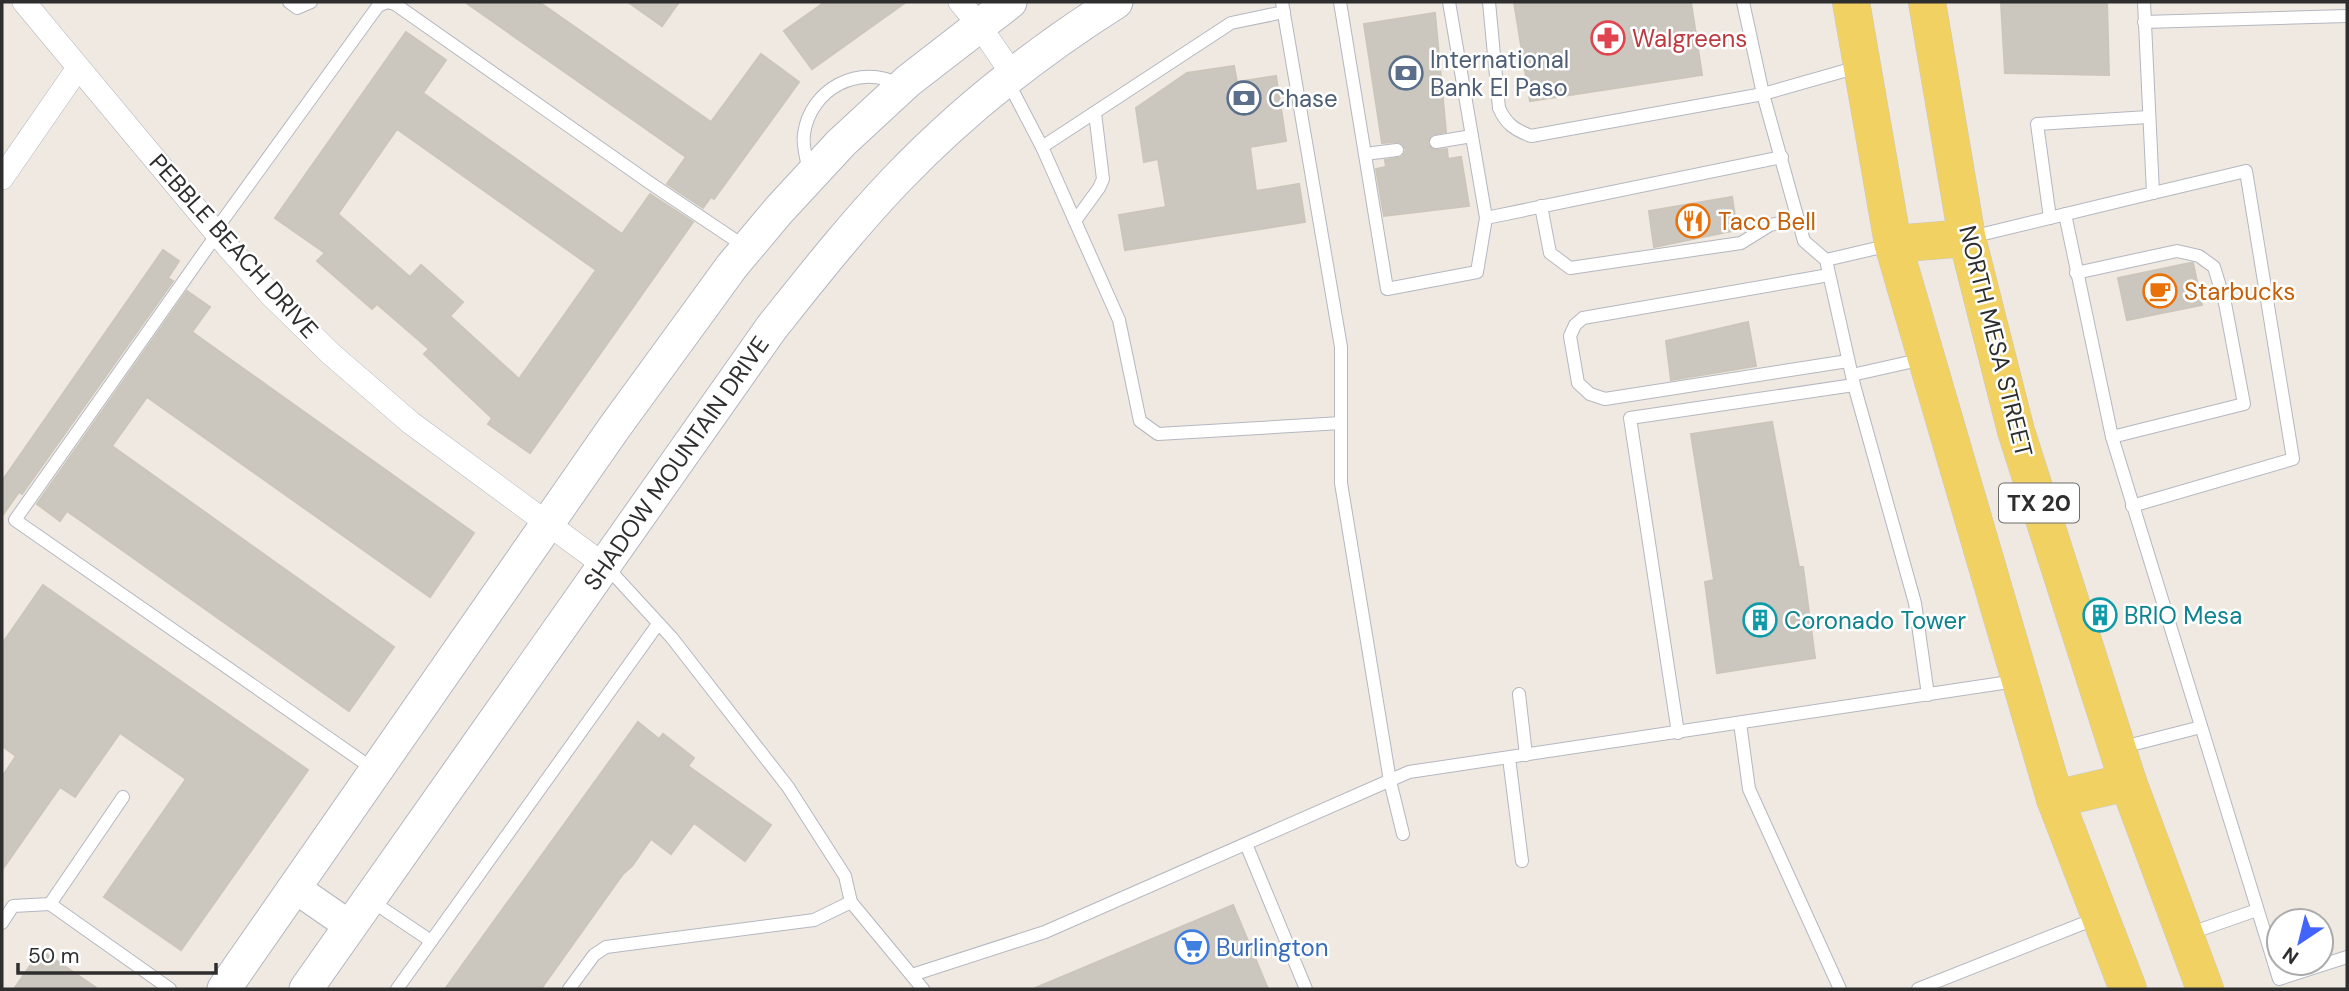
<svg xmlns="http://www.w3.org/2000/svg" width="2349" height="991" viewBox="0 0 2349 991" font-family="'DM Sans',sans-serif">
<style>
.building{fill:#cbc7bf;stroke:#cbc5ba;stroke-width:2;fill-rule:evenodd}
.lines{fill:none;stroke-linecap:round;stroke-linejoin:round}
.service-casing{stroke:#b4b7c1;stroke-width:14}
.minor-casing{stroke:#b4b7c1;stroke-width:24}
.tertiary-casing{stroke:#b4b7c1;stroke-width:32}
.secondary-casing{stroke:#b4b7c1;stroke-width:35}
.primary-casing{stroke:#c9c9c9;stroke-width:38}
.service{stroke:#fff;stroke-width:12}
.minor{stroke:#fff;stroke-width:23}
.tertiary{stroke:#fff;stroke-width:30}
.secondary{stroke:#fff;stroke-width:33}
.primary{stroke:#f2d163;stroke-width:37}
.labels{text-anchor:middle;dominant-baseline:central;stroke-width:5;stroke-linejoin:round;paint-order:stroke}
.shield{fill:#fff;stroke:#6d6d6d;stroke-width:2}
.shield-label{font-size:23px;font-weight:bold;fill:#2e2e2e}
.health-label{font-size:24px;fill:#be3a42;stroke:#fff;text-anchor:start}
.service-label{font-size:24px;fill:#4e5e75;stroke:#fff;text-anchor:start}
.food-label{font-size:24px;fill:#c56008;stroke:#fff;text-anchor:start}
.street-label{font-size:24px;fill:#2e2e2e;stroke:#fff}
.culture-label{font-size:24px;fill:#0d838f;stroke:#fff;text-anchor:start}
.shop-label{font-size:24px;fill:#366cbe;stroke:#fff;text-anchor:start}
</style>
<rect width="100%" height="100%" fill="#efe9e1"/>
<!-- building -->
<g class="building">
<polygon points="465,2 539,2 711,122 761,54 799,82 714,199 711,197 703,208 667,184 686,157"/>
<polygon points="628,2 679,2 662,26"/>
<polygon points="825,2 906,2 812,69 784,31"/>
<polygon points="1514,2 1691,2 1702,75 1530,101"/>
<polygon points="2019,2 2107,2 2109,75 2005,73 2001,3"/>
<polygon points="1435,13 1446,132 1431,135 1428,144 1434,150 1447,149 1448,159 1461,157 1469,206 1384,216 1376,169 1386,167 1385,160 1402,157 1406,150 1400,142 1382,143 1364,24"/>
<path d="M406,32l40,28 -23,33 199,141 28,-40 43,28 -163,231 -42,-29 4,-6 -68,-64 5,-5 -52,-45 -5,5 -55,-48 8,-8 -50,-35zM397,129l199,141 -77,109 -69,-63 13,-14 -42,-37 -11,12 -72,-63z"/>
<polygon points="1234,66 1237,82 1276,76 1286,141 1250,147 1256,191 1299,184 1305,222 1125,250 1119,215 1166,207 1158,159 1144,162 1136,108 1187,73"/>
<polygon points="1732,197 1737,230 1654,247 1649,211"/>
<polygon points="163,250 179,261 168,278 173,281 22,494 19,492 2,516 2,481"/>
<polygon points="2190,263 2193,263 2202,305 2127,320 2118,278"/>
<polygon points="187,291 210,307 192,332 474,533 430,597 147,397 112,446 394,647 349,711 67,511 60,521 37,504"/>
<polygon points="1748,322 1756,366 1671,380 1666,341"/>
<polygon points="1772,422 1799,567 1803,567 1815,658 1717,673 1705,582 1714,580 1691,434"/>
<polygon points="43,585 308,770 181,950 104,897 186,779 120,733 75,797 60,787 2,870 2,777 16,756 2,746 2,644"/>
<polygon points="638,722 659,739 663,734 694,758 688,766 771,825 745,861 694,823 671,854 651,839 632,866 623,874 541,989 445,989"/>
<polygon points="1233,905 1268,989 1033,989"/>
<polygon points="41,950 98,989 14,989"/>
</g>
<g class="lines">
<defs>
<g id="service">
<polyline points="289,2 297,8 311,2"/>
<polyline points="387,2 395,4 650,183 747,248"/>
<polyline points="1282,2 1341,347 1341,483 1390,781 1403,834"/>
<polyline points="1340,2 1387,289 1477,272 1486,218 1449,2"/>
<path d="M1489,2l10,106c7,16 16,22 32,28l232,-42 95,-27"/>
<polyline points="1743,2 1763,94 1804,241 1826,260 1854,385 1915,603 1928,695"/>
<polyline points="2144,22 2347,16"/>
<polyline points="1007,80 1042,147 1231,23 1284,12"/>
<polyline points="1436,142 1472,136"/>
<polyline points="1042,147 1119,320 1140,421 1158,434 1341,423"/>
<polyline points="1365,154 1397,150"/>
<path d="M809,172c-2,-12 -7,-26 -5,-38 6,-45 56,-72 96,-49"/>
<polyline points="1541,206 1550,253 1570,268 1741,243 1770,225 1798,219"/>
<polyline points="2065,214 2112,437 2279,979 2347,957"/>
<polyline points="1486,218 1782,157"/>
<polyline points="2050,218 2037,124 2148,117"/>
<polyline points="1075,221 1099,188 1103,179 1095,113"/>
<polyline points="215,231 378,6 387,2"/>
<polyline points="217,234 15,520 376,771"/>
<polyline points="1971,237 2153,193 2144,2"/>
<polyline points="1826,260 1890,245"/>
<polyline points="2076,273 2177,251 2199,256 2214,267 2225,303 2244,404 2112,437"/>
<polyline points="1829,275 1583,318 1575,325 1570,336 1578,383 1590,394 1605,399 1848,361"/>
<polyline points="1852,375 1923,359"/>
<polyline points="2132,506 2293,459 2246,171 2153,193"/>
<polyline points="605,565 672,638 788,787 845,876 851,902 923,989"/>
<polyline points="1519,694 1526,755"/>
<polyline points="1740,723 1749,789 1840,989"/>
<polyline points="1678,733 1630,418 1854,385"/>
<polyline points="2119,748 2201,727"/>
<polyline points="1509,758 1522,861"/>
<polyline points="123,797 50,904 170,989"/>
<polyline points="1246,844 1306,989"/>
<polyline points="370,900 431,941"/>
<polyline points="2,923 13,906 50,904"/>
<polyline points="2188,934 2257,910"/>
<polyline points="912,975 1045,932 1409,772 2016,681"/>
<polyline points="397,989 658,624"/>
<polyline points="569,989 594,955 606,947 814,920 851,902"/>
<polyline points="1918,989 2097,918"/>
</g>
<g id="minor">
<polyline points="24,2 228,247 271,295 331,354 411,423 604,565"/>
<polyline points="960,2 979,25 1013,75"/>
<polyline points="2,178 78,68"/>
</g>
<polyline id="tertiary" points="295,888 350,926"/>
<g id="secondary">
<polyline points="224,989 614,428 732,266 779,210 841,143 908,81 1010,2"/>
<path d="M306,989l466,-662c40,-50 80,-101 124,-147 65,-68 141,-128 220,-178"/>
</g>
<g id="primary">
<polyline points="1851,2 1893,244 2055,799 2128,989"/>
<polyline points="1927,2 1967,238 2016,431 2128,782 2205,989"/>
<polyline points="1893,244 1967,238"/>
<polyline points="2055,799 2128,782"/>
</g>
</defs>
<!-- service casing -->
<use href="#service" class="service-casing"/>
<!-- minor casing -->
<use href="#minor" class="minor-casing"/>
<!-- tertiary casing -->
<use href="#tertiary" class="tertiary-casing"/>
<!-- secondary casing -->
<use href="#secondary" class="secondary-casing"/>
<!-- primary casing -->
<use href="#primary" class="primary-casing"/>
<!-- service -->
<use href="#service" class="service"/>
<!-- minor -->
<use href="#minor" class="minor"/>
<!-- tertiary -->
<use href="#tertiary" class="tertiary"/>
<!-- secondary -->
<use href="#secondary" class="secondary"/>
<!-- primary -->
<use href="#primary" class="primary"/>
</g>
<!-- icons -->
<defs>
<symbol id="pharmacy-ring" viewBox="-11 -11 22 22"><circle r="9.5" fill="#fff" stroke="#e0444e" stroke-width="1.5"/><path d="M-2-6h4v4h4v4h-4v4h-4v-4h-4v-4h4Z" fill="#e0444e"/></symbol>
<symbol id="bank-ring" viewBox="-11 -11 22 22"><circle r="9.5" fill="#fff" stroke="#5c6f8a" stroke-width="1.5"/><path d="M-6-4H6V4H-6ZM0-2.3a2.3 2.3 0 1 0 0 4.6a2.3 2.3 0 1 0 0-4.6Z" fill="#5c6f8a"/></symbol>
<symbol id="restaurant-ring" viewBox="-11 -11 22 22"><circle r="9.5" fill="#fff" stroke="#e8710a" stroke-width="1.5"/><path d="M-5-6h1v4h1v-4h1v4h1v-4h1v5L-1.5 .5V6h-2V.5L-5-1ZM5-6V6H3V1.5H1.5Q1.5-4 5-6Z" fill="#e8710a"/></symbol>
<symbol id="cafe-ring" viewBox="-11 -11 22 22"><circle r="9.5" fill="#fff" stroke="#e8710a" stroke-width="1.5"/><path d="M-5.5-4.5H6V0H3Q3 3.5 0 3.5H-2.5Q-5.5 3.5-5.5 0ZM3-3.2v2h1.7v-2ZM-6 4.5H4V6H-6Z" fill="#e8710a"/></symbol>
<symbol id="building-ring" viewBox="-11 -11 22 22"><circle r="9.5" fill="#fff" stroke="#0f9aa8" stroke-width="1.5"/><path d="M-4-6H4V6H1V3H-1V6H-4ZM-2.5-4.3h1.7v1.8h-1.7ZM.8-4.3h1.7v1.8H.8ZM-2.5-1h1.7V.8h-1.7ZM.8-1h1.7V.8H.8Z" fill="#0f9aa8"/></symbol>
<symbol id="supermarket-ring" viewBox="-11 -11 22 22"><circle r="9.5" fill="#fff" stroke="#3f7fe0" stroke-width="1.5"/><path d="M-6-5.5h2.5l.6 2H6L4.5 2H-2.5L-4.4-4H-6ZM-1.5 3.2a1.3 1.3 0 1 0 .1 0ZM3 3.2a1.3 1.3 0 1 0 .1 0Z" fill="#3f7fe0"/></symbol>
</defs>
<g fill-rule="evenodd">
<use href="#pharmacy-ring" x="1589" y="19" width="38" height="38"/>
<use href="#bank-ring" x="1387" y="54" width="38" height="38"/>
<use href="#bank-ring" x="1225" y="79" width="38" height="38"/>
<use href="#restaurant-ring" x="1674" y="202" width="38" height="38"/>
<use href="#cafe-ring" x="2141" y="272" width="38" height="38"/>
<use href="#building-ring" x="2081" y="596" width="38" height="38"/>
<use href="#building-ring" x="1741" y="601" width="38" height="38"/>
<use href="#supermarket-ring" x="1173" y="928" width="38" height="38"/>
</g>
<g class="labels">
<!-- shield labels -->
<rect class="shield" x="1999" y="483.5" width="80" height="39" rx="5"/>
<g class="shield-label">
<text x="2039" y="503">TX 20</text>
</g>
<!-- health labels -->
<g class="health-label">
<text x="1632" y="38">Walgreens</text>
</g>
<!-- service labels -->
<g class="service-label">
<text x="1430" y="59">International<tspan x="1430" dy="28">Bank El Paso</tspan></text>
<text x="1268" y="98">Chase</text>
</g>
<!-- food labels -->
<g class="food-label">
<text x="1718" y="221">Taco Bell</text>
<text x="2184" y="291">Starbucks</text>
</g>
<!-- street labels -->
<g class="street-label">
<text transform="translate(234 246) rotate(48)">PEBBLE BEACH DRIVE</text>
<text transform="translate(1996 341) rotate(76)">NORTH MESA STREET</text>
<text transform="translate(676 463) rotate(-55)">SHADOW MOUNTAIN DRIVE</text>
</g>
<!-- culture labels -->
<g class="culture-label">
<text x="2124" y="615">BRIO Mesa</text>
<text x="1784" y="620">Coronado Tower</text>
</g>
<!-- shop labels -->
<g class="shop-label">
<text x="1216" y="947">Burlington</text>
</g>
</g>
<!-- border -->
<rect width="2349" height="991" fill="none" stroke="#2e2e2e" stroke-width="7"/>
<!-- north arrow -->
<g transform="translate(2300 942) rotate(215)"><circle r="33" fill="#ffffff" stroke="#ababab" stroke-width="2"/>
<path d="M0-5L12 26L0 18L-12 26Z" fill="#4264fb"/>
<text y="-10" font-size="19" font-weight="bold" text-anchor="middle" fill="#2e2e2e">N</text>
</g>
<!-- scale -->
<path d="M18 963v10h198v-10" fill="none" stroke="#2e2e2e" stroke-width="3.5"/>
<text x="28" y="963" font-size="21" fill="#2e2e2e" stroke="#ffffff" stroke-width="5" paint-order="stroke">50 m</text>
</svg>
